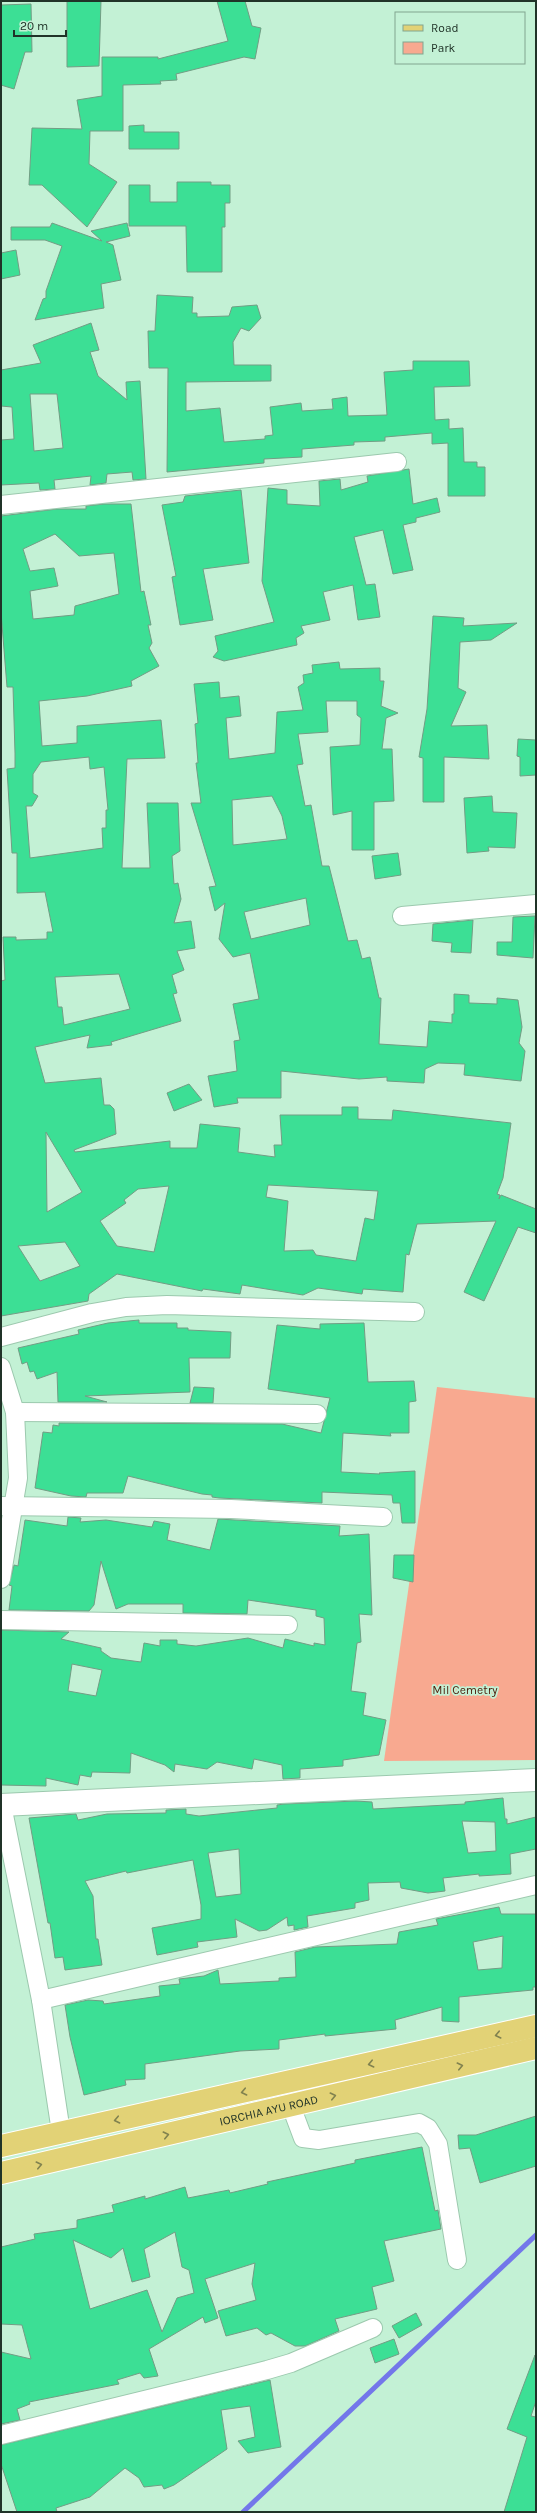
<svg xmlns="http://www.w3.org/2000/svg" width="537" height="2513" viewBox="0 0 537 2513" font-family="Karla,sans-serif">
<style>
.green{fill:#f8a990}
.lines{fill:none;stroke-linecap:round;stroke-linejoin:round}
.stream{stroke:#7377ea;stroke-width:5}
.building{fill:#3cdf95;stroke:#729d84;fill-rule:evenodd}
.minor-casing{stroke:#9cc9ae;stroke-width:20}
.tertiary-casing{stroke:#9cc9ae;stroke-width:24}
.primary-casing{stroke:#fff;stroke-width:24}
.minor{stroke:#fff;stroke-width:18}
.tertiary{stroke:#fff;stroke-width:22}
.primary{stroke:#e2d276;stroke-width:22}
.oneway{stroke:#81824f}
.labels{text-anchor:middle;dominant-baseline:central;stroke-width:3.5;stroke-linejoin:round;paint-order:stroke}
.park-label{font-size:12px;fill:#4d1c0b;stroke:#c3f1d5}
.street-label{font-size:12px;fill:#203328;stroke:#c3f1d5}
</style>
<rect width="100%" height="100%" fill="#c3f1d5"/>
<!-- green -->
<polygon class="green" points="437,1387 536,1398 536,1760 384,1761"/>
<g class="lines">
<!-- stream -->
<polyline class="stream" points="243,2512 536,2235"/>
</g>
<!-- building -->
<g class="building">
<polygon points="67,1 101,1 99,66 67,67"/>
<polygon points="217,1 245,1 252,26 261,28 255,59 244,57 176,74 177,80 160,81 161,84 123,85 123,131 90,131 89,164 117,182 87,227 42,185 29,185 32,128 82,129 77,100 102,96 102,57 158,57 158,59 228,41"/>
<polygon points="31,4 32,52 25,52 14,89 1,85 1,5"/>
<polygon points="144,125 144,132 179,132 179,149 129,149 129,126"/>
<polygon points="177,182 211,182 211,185 230,185 230,203 225,203 225,227 222,227 222,272 187,272 186,226 129,226 129,185 150,185 150,202 177,202"/>
<polygon points="52,223 102,241 91,231 127,223 130,236 106,242 113,245 121,280 101,284 104,308 35,320 43,299 46,298 46,291 62,246 45,240 11,240 11,227 50,227"/>
<polygon points="16,250 20,275 1,279 1,253"/>
<polygon points="157,295 193,297 192,313 197,313 197,317 229,316 232,307 257,305 261,318 249,331 241,328 233,342 234,365 271,365 271,381 186,382 186,411 220,408 224,442 265,439 265,436 273,435 270,407 301,403 302,411 333,409 332,399 347,397 348,416 387,415 384,372 413,370 413,361 469,361 470,386 434,387 435,420 449,419 449,429 463,428 464,462 477,462 477,467 485,467 485,496 448,496 448,443 432,444 432,433 385,437 385,441 354,442 354,445 302,449 302,457 264,459 264,463 167,472 168,368 149,368 148,331 155,331"/>
<path d="M91,323l8,27 -9,2 8,24 29,24 -1,-18 14,-1 6,98 -13,1 -1,-8 -25,2 -1,9 -16,2 1,-9 -37,4 1,9 -15,1 -1,-7 -38,2v-45l13,-1 -2,-32 -11,-1v-36l40,-7 -8,-18zM30,394h27l6,54 -29,3z"/>
<polygon points="409,469 413,504 437,498 440,512 416,518 416,522 403,525 413,570 393,574 383,530 354,537 366,585 375,584 380,617 358,620 353,585 323,592 330,620 301,626 304,633 296,638 297,645 224,661 213,657 218,651 215,636 274,622 262,581 268,488 287,490 287,504 320,506 319,481 340,479 341,490 368,482 367,476"/>
<polygon points="241,490 249,563 203,569 213,620 180,625 172,577 176,576 162,505 183,502 185,496"/>
<path d="M104,504h27l10,88 3,-1 7,34h-3l4,18 -3,5 10,18 -28,15 1,5 -45,10 -48,5 3,45 35,-3v-17l84,-6 4,38 -38,1 -5,109h28l-3,-65h31l2,48 -8,5 2,28 4,-1 3,16 -7,24 17,-2 4,27 -18,3 7,19 -12,5 5,18 -4,1 8,27 -70,21 1,3 -25,3 3,-13 -55,12 10,36 56,-5 3,27h6l4,4 2,25 -42,16 1,2 95,-11v7h27l3,-24 40,4 -2,24 37,5 -1,-12h8l-2,-30h62v-8h16v12l34,1 1,-10 118,13 -8,55 -6,16 3,1 -1,4 2,-4 35,14v24l-18,-6 -34,74 -20,-9 32,-71 -79,3 -8,31 -3,-1 -3,38 -40,-3 -1,5 -44,-6 -15,7 -61,-10 -2,9 -37,-5 -1,2 -85,-17 -28,20 -1,7 -87,15v-335l4,-1 -2,-43h13v3l31,-1v-7h6l-8,-40 -28,1v-40h-5l-5,-84 8,-1v-15l-2,-66h-6l-6,-75v-96l56,-7h29v-3zM55,534l24,22 35,-3 5,41 -44,12 -1,9 -41,4 -3,-28 28,-5 -4,-18 -24,3 -7,-22zM89,757l1,12 14,-2 4,43h-2v18h-4l1,20 -73,10 -4,-52h6l6,-10 -5,-3v-19l8,-12zM119,974l11,35 -66,16 -2,-18h-4l-3,-30zM46,1132l36,60 -35,20zM268,1185l110,6 -4,29 -9,-2 -9,43 -40,-6 -3,-5 -29,1 4,-50 -22,-4zM169,1186l-15,66 -37,-6 -17,-25 26,-18 -2,-3 14,-11zM65,1242l15,24 -40,15 -22,-35z"/>
<polygon points="433,616 464,618 463,626 517,623 491,640 460,642 458,688 466,692 451,726 487,725 489,759 444,757 444,802 423,802 423,758 419,757 427,709"/>
<path d="M339,662l1,7 40,-1v13h4l-3,25 17,7 -12,5 -4,31h10l2,52 -20,1v48h-22v-39l-19,4 -3,-68 30,-2 1,-27 -4,-3v-14h-31l2,31 -30,2 5,30 -6,1 8,41 6,-1 11,61h7l19,75 9,-1 5,19 8,-2 9,41h2l-2,46 48,3 2,-26 23,2v-9h2v-20l15,1v8l28,1v-6l21,2 4,27 -3,16 6,8 -4,30 -57,-6 1,-11 -27,-1 -13,6 -1,14 -37,-2v-4l-28,2 -78,-8v27h-44l1,5 -24,4 -6,-31 29,-5 -3,-30 6,-1 -7,-36 26,-5 -9,-46 -17,4 -14,-18 6,-36 -10,8 -6,-24 7,-1 -25,-83h10l-5,-40h2l-3,-39 3,-1 -4,-39 25,-2 1,16 19,-2 2,20 -15,2 3,41 46,-6 2,-41 26,-2 -5,-23 6,-4 -1,-8 10,-2 -1,-8zM272,796l10,20 5,23 -54,6 -1,-45zM306,898l4,27 -59,14 -7,-27z"/>
<polygon points="518,739 536,740 536,775 520,776 520,757 517,756"/>
<polygon points="492,796 493,812 517,813 515,848 488,847 489,851 467,853 464,798"/>
<polygon points="398,853 401,875 375,879 372,856"/>
<polygon points="535,916 533,958 497,955 497,942 512,942 513,917"/>
<polygon points="473,920 471,953 451,952 452,943 432,941 433,924"/>
<polygon points="189,1084 202,1100 174,1111 167,1093"/>
<polygon points="139,1320 139,1323 177,1323 177,1328 188,1328 188,1330 231,1332 230,1358 189,1358 190,1392 85,1396 107,1402 58,1402 57,1372 37,1379 34,1371 30,1372 27,1362 22,1364 18,1348 79,1334 78,1330 108,1323"/>
<polygon points="364,1323 368,1382 414,1381 416,1401 409,1402 409,1433 390,1433 391,1436 343,1433 341,1472 380,1474 379,1473 415,1471 415,1523 402,1523 400,1503 393,1503 392,1495 322,1492 322,1503 219,1498 212,1497 212,1495 202,1494 128,1476 123,1493 87,1493 86,1497 71,1496 35,1488 43,1432 52,1433 53,1425 59,1426 59,1423 282,1424 321,1433 330,1398 268,1389 277,1325 320,1329 320,1324"/>
<polygon points="194,1387 214,1388 213,1403 190,1403"/>
<path d="M68,1517l13,1 -1,4 26,-2 46,7 2,-6 16,3 -3,16 43,10 8,-31 122,7 -1,10 30,-2 3,81 -13,-1 2,28 -4,1 -6,48 15,2 -3,22 23,5 -7,35 -36,5v6l-43,3v9l-17,1 -1,-14 -28,-6 -2,10 -35,-7 -10,7 -32,-5 -1,8 -9,-7 -34,-12 -1,20 -38,-1 -1,5 -11,-2 -2,10 -32,-7v8l-45,-1v-155l68,2 -8,7 40,9v3l10,7 30,4 3,-19 16,3v-6h17v4l19,2 52,-8 35,10 2,-9 29,7v-3l11,2 -1,-27 -8,-2v-6l-68,-10 -1,14 -64,-1v-9h-55l-12,5 -15,-48 -7,44 -5,6 -80,-1 3,-24 -3,-1 5,-20 4,1 7,-46 42,6zM72,1664l30,6 -6,26 -28,-5z"/>
<polygon points="394,1555 414,1555 413,1582 393,1578"/>
<path d="M503,1798l2,21h2v5l29,-7v32l-26,5 1,20 -32,2v-2l-36,4 2,13 -17,2 -27,-5 -1,-6 -32,1 1,17 -14,3v5l-48,8 1,11 -14,3v-5l-6,1 -1,-9 -20,13 -8,1 -24,-12 2,18 -40,5 1,5 -41,8 -5,-27 49,-9v-14l-8,-45 -66,13 -1,-2 -41,10 8,15 3,43h2l4,26 -37,5 -2,-13 -8,1 -5,-35h-2l-19,-105 47,-4 2,6 29,-6 59,-1v-3l20,-1v5l13,2 78,-8v-3l7,-1 72,-3 16,1 1,7 92,-5v-2zM462,1821l33,1 1,29 -28,2zM239,1849l2,45 -25,3 -8,-44z"/>
<path d="M499,1907l2,7h35v73h-3v3l-74,7v25l-17,-1v-14l-47,13 1,9 -71,7v-2l-46,6v9l-39,2 -95,13v15l-20,1 1,5 -42,10 -14,-58 -5,-32 23,-5 15,1 1,3 56,-8 -1,-10 21,-2 -1,-5 25,-3 14,-6 2,14 59,-3v-3l17,-1 -1,-25 20,-5 82,-3 2,-12 39,-7 -2,-6zM503,1936l-1,32 -24,2 -5,-28z"/>
<polygon points="536,2116 536,2166 480,2183 470,2148 459,2149 458,2135 476,2135"/>
<path d="M422,2147l13,64 3,-1 3,19 -57,12 10,40 -22,6 5,22 -42,10 4,12 -34,15h-10l-24,-13 -5,2 -9,-7 -31,8 -8,-25 38,-11 -4,-16 3,-21 -50,16 13,39 -13,5 -2,-6 -54,32 9,27 -14,2 -4,-5 -23,7 2,4 -90,18 1,2 -13,5 3,11 -19,4v-72l30,7 -9,-34 -21,-1v-77l34,-8 -1,-5 43,-6v-8l37,-8 -2,-7 33,-9v3l40,-12 3,11 41,-8 1,3 38,-9 -1,-2 88,-19v-3zM175,2232l7,35 7,3 5,23 -17,5 -15,34 -15,-42 -57,19 -17,-69 38,18 12,-10 9,34 18,-5 -6,-28z"/>
<polygon points="416,2313 422,2325 399,2338 392,2326"/>
<polygon points="394,2339 399,2354 375,2363 370,2348"/>
<polygon points="535,2355 536,2401 531,2416 536,2417 536,2512 504,2512 527,2437 507,2429"/>
<polygon points="270,2380 281,2447 248,2453 238,2441 255,2437 250,2406 221,2410 227,2449 174,2485 164,2489 162,2485 144,2487 139,2478 125,2468 90,2497 56,2508 57,2512 17,2512 1,2464 1,2445"/>
</g>
<g class="lines">
<defs>
<g id="minor">
<polyline points="1,505 397,462"/>
<polyline points="402,916 536,904"/>
<polyline points="1,1337 92,1313 126,1307 167,1305 415,1312"/>
<polyline points="1,1367 15,1412 18,1478 1,1579"/>
<polyline points="15,1412 317,1414"/>
<polyline points="1,1506 231,1509 383,1517"/>
<polyline points="1,1620 288,1625"/>
<polyline points="2,1805 41,2000 61,2132"/>
<polyline points="41,2000 536,1885"/>
<polyline points="291,2106 303,2138 319,2140 419,2123 428,2128 438,2144 457,2260"/>
<polyline points="1,2435 267,2370 291,2363 373,2328"/>
</g>
<polyline id="tertiary" points="1,1805 536,1780"/>
<g id="primary">
<polyline points="1,2146 536,2026"/>
<path id="s1" d="M1,2173l535,-125"/>
</g>
</defs>
<!-- minor casing -->
<use href="#minor" class="minor-casing"/>
<!-- tertiary casing -->
<use href="#tertiary" class="tertiary-casing"/>
<!-- primary casing -->
<use href="#primary" class="primary-casing"/>
<!-- minor -->
<use href="#minor" class="minor"/>
<!-- tertiary -->
<use href="#tertiary" class="tertiary"/>
<!-- primary -->
<use href="#primary" class="primary"/>
</g>
<!-- one-way arrows -->
<defs><path id="oneway-chevron" d="M-2-3.5L2.5 0L-2 3.5" fill="none" stroke-width="1.6" stroke-linecap="round" stroke-linejoin="round"/></defs>
<g class="oneway">
<use href="#oneway-chevron" transform="translate(498 2035) rotate(167)"/>
<use href="#oneway-chevron" transform="translate(371 2064) rotate(167)"/>
<use href="#oneway-chevron" transform="translate(460 2066) rotate(-13)"/>
<use href="#oneway-chevron" transform="translate(244 2092) rotate(168)"/>
<use href="#oneway-chevron" transform="translate(333 2096) rotate(-13)"/>
<use href="#oneway-chevron" transform="translate(117 2120) rotate(168)"/>
<use href="#oneway-chevron" transform="translate(166 2135) rotate(-13)"/>
<use href="#oneway-chevron" transform="translate(39 2165) rotate(-13)"/>
</g>
<g class="labels">
<!-- park labels -->
<g class="park-label">
<text x="465" y="1690">Mil Cemetry</text>
</g>
<!-- street labels -->
<g class="street-label">
<text stroke="none"><textPath href="#s1" startOffset="275">IORCHIA AYU ROAD</textPath></text>
</g>
</g>
<!-- border -->
<rect width="537" height="2513" fill="none" stroke="#203328" stroke-width="4"/>
<!-- legend -->
<rect x="395" y="12" width="130" height="52" fill="#c3f1d5" stroke="#82a590"/>
<rect x="403" y="25" width="20" height="6" fill="#e2d276" stroke="#82a590"/>
<text x="431" y="32" font-size="12" fill="#203328">Road</text>
<rect x="403" y="42" width="20" height="12" fill="#f8a990" stroke="#82a590"/>
<text x="431" y="52" font-size="12" fill="#203328">Park</text>
<!-- scale -->
<path d="M14 30v6h52v-6" fill="none" stroke="#203328" stroke-width="2"/>
<text x="20" y="30" font-size="12" fill="#203328" stroke="#c3f1d5" stroke-width="3" paint-order="stroke">20 m</text>
</svg>
